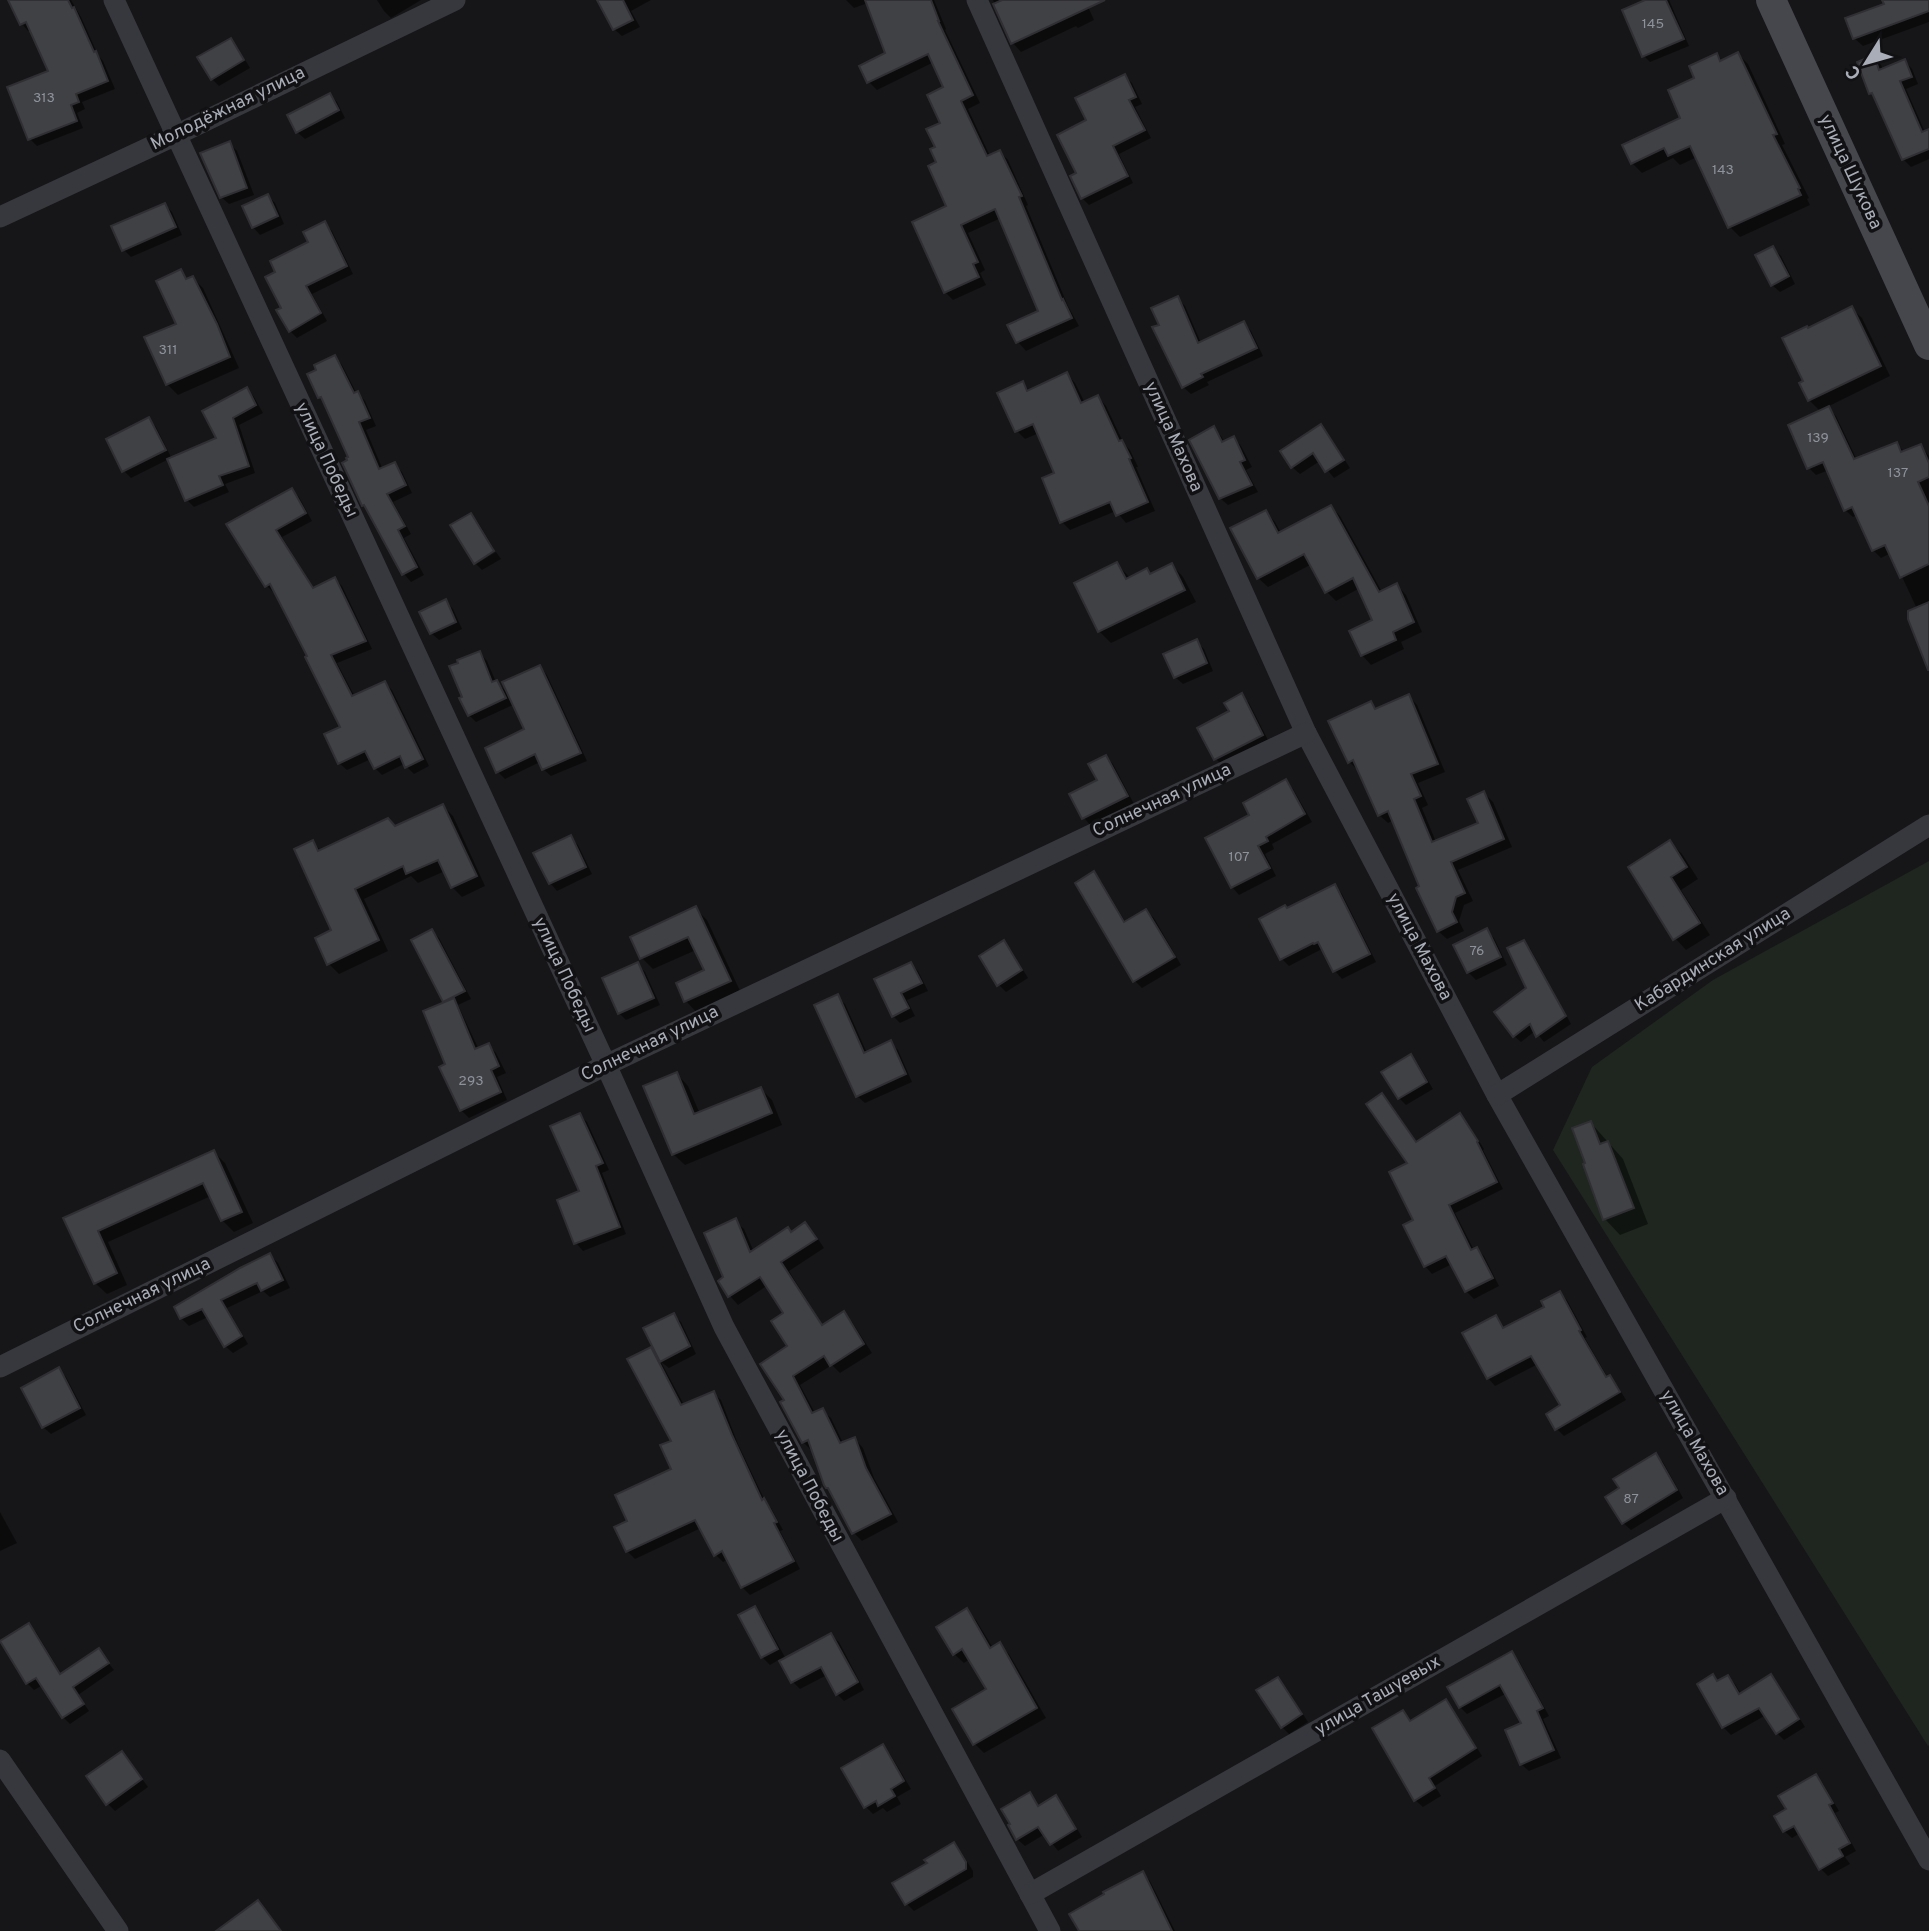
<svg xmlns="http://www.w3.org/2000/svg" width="1929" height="1931" viewBox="0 0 1929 1931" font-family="Overpass,sans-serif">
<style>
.green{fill:#1e261f}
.shadow{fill:#0007}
.building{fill:#404145;stroke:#303034;stroke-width:2}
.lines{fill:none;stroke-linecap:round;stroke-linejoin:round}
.minor{stroke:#37383d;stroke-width:21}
.secondary{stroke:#45474d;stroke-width:30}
.labels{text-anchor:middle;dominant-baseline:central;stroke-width:7;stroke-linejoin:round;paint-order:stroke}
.number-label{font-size:14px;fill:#8e929b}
.street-label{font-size:18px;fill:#a8adb8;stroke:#111113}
</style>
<rect width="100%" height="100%" fill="#161618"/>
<!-- green -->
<polygon class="green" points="1929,861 1929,1745 1928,1746 1553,1150 1592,1067 1713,980"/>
<!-- shadow -->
<g class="shadow">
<polygon points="10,0 71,0 81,17 98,55 103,61 115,89 82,102 85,109 77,113 83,128 37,146 30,139 50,72 31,30 28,31 23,25 34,20 22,22 22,24"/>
<polygon points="377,0 421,0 391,18 384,11"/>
<polygon points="599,0 651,0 631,11 640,27 622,36 614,29"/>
<polygon points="846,0 934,0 946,29 945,30 980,103 968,109 990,156 1000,152 1008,160 1028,205 1026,206 1068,306 1079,326 1026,351 1018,342 1010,326 1040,312 1001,218 968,233 985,270 980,273 986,285 953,300 945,292 948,207 938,163 937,148 942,124 946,88 934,62 877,90 869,82 887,54 868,3 854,8"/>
<polygon points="993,0 1085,0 1094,20 1078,28 1076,26 1021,52 1013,43"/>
<polygon points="1644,0 1669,0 1689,46 1650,62 1644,56"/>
<polygon points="1884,0 1929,0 1929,22 1863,46 1854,38 1886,5"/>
<polygon points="230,41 238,48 250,68 219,86 212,79"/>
<polygon points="1738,54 1748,64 1785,144 1782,145 1809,198 1807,199 1810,205 1740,237 1730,227 1697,157 1680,165 1673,158 1642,173 1632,163 1683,119 1697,79 1717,55 1723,61"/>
<polygon points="1873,57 1881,65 1883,70 1905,61 1912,69 1918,84 1906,89 1925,132 1929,131 1929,159 1911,167 1903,159 1876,98 1871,93"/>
<polygon points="1125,76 1132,83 1142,104 1135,107 1151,138 1119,154 1133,183 1089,205 1082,198 1089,120"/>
<polygon points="330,95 337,102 345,118 305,139 297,132"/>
<polygon points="230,144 237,151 254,195 229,204 221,197"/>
<polygon points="268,196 275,203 284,224 260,235 253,227"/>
<polygon points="165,205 172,212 182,235 131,257 124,250"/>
<polygon points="324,223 332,231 353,274 312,294 327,321 297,338 290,331 283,308 278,273 310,243"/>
<polygon points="1773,248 1781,256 1795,284 1780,292 1772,285"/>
<polygon points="181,272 189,280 193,278 203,288 239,368 178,395 167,384 178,325"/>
<polygon points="1177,298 1185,306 1201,343 1244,323 1251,331 1263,356 1207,382 1209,385 1191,394 1183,387 1161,326"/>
<polygon points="1851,308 1862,318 1890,376 1827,407 1836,416 1857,460 1896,444 1904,451 1921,446 1929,456 1929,665 1907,613 1917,609 1891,553 1881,558 1873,550 1857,515 1853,517 1845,510 1829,470 1816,475 1809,468 1821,412 1809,400 1805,382 1808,330"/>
<polygon points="335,357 342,365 357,394 358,393 365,401 376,426 366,430 383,470 394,464 402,472 412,493 393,502 411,534 404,538 424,575 411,582 404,574 368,508 350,458 325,403 320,397"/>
<polygon points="1067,374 1075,383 1085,403 1098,397 1106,406 1124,444 1130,450 1138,467 1136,467 1155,511 1126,523 1116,511 1070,530 1062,522 1057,474 1039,433 1025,439 1017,431 1022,384 1030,391"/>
<polygon points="247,389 254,397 263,413 239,425 255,473 225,484 229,492 194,507 187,500 169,459 131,478 124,471 149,419 156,427 172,459 219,439"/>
<polygon points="1321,427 1328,434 1350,468 1334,478 1320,461 1300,474 1292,467"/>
<polygon points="1214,429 1221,436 1225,443 1234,438 1241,446 1252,467 1246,470 1258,492 1228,505 1220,498"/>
<polygon points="292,490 299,497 312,521 282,537 315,590 335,579 342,586 372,649 337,663 355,697 385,683 392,690 429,766 414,774 404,764 382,775 375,768 371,759 347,770 339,763 343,727 310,657 276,591 274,593 267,586 228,524"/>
<polygon points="1331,507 1340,516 1382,592 1397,585 1406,595 1422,632 1401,642 1404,649 1371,665 1362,655 1374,621 1360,588 1336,601 1327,592 1312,564 1268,587 1258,578 1266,512 1275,522 1281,533"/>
<polygon points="471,515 478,522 494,549 474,562"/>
<polygon points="496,552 501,559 482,570 476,564"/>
<polygon points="1117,564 1130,578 1147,570 1152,575 1172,565 1183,577 1196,602 1111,643 1099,631"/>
<polygon points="446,601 453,609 462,629 439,640 431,633"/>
<polygon points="1196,641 1204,649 1213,671 1183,684 1175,677"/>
<polygon points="480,653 487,661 496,682 510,695 540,667 547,675 587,761 551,776 543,769 540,762 505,779 498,772 527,730 515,704 476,722 469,715 464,697"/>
<polygon points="1241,695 1249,703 1269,742 1223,766 1216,759 1231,712"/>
<polygon points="1409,696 1417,705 1445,772 1418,783 1428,805 1422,808 1436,842 1480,824 1484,793 1493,802 1512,847 1458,870 1473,901 1464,905 1459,921 1464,931 1447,939 1438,931 1394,820 1388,823 1379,815 1358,770 1349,762 1371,703 1378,710"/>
<polygon points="1106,757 1113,764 1134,804 1091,826 1084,818 1072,795 1099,781"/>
<polygon points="1286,781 1293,789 1312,822 1272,844 1274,849 1265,854 1276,876 1239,895 1232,887 1252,816"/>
<polygon points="443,806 453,816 485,886 462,897 452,887 445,871 418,883 411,876 364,899 388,951 339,974 329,964 334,931 313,842 321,851 396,828"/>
<polygon points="570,838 578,845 592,874 557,891 550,883"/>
<polygon points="1670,842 1682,854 1698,879 1681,890 1710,935 1686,950 1675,938 1630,867"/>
<polygon points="1094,874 1101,881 1126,923 1146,911 1154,918 1181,965 1142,988 1135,981"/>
<polygon points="1335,886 1342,894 1376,962 1342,979 1335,971 1322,949 1289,966 1282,959 1288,910"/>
<polygon points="695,908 707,920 741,993 697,1013 686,1001 678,984 706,971 696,950 653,969 642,958"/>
<polygon points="432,931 439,938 471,999 458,1005 479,1050 488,1045 496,1053 506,1073 497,1077 507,1100 469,1118 461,1110 441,1067 448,1064 447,1003 445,1000"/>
<polygon points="1487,931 1494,938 1507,965 1476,980 1468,972 1455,946"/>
<polygon points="1003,942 1011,950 1028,978 1006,992 999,985"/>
<polygon points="1523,942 1530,948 1571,1024 1544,1042 1535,1031 1521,1042 1514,1036 1528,988"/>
<polygon points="911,964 918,971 928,991 907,1000 915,1016 900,1023 893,1016"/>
<polygon points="638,965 645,972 660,1005 626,1020 619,1013"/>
<polygon points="837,997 845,1004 867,1053 890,1043 898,1050 912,1082 865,1103 857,1096"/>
<polygon points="1411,1056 1418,1064 1433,1089 1406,1105 1399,1098"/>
<polygon points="677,1074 688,1086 700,1114 761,1089 772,1100 782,1125 685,1165 673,1154"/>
<polygon points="1382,1095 1389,1102 1418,1144 1460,1116 1467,1123 1484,1149 1483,1150 1503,1189 1455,1213 1474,1250 1477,1249 1484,1256 1499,1286 1474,1299 1466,1291 1452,1264 1432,1274 1425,1266 1416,1221 1410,1164"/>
<polygon points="580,1115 587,1122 609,1170 602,1173 626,1234 583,1251 576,1243 582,1192"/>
<polygon points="1591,1123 1623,1159 1648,1224 1620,1235 1605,1219"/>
<polygon points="214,1152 225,1163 253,1223 234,1232 222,1220 211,1196 108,1242 127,1285 107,1294 95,1283 66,1219"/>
<polygon points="735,1221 744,1229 754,1252 792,1234 805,1225 814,1233 824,1248 789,1271 823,1326 843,1313 852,1322 872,1353 840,1373 832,1365 800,1385 815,1413 822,1410 831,1418 843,1443 855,1439 863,1448 874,1478 898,1522 862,1541 854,1533 813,1450 811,1450 803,1442 786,1401 790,1347 786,1313 768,1285 738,1305 730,1296 720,1281 725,1278"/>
<polygon points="270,1255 278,1263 290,1288 270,1297 263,1291 227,1308 248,1344 233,1353 225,1346 208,1317 189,1326 181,1318 176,1308"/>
<polygon points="1560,1293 1567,1300 1587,1337 1585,1338 1608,1378 1617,1385 1626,1400 1564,1436 1557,1429 1548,1415 1563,1406 1538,1364 1495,1386 1488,1378 1496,1317 1506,1329 1547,1307"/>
<polygon points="673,1315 681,1322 696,1354 669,1368 661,1362 684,1405 713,1393 721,1400 738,1444 766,1503 771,1508 783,1530 780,1531 800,1569 750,1595 742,1587 728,1559 723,1562 716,1555 701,1528 635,1559 627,1551 629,1522 673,1470 673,1442 651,1349 658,1356"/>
<polygon points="59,1369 66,1377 86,1415 51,1434 43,1427"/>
<polygon points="1655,1455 1663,1462 1683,1498 1631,1530 1623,1523 1621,1489"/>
<polygon points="0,1512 17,1543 0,1551"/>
<polygon points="755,1608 762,1616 786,1659 831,1635 839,1642 864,1690 844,1701 837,1694 827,1675 800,1689 792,1681 780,1659 770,1665 762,1657"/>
<polygon points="967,1611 976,1620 993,1648 999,1644 1009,1654 1046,1718 984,1753 974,1743 989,1690 970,1659 964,1663 954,1654"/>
<polygon points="29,1625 36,1632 62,1675 98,1650 114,1670 78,1695 89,1711 70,1724 63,1717 43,1685 34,1690 27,1683 2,1642"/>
<polygon points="1511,1653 1519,1661 1549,1716 1543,1719 1561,1758 1529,1771 1521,1764 1524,1724 1507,1693 1467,1714 1460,1707"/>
<polygon points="1713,1676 1719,1682 1728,1677 1735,1684 1741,1694 1770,1676 1778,1684 1805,1727 1784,1740 1777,1733 1766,1715 1731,1735 1723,1727"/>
<polygon points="1277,1679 1285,1686 1308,1722 1289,1734 1282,1727"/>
<polygon points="1445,1701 1453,1709 1482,1756 1435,1786 1441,1796 1423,1807 1415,1800 1403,1712 1412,1722"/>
<polygon points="883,1746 890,1754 911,1789 897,1797 901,1804 887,1812 883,1808 873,1814 866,1807"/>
<polygon points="122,1753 129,1761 148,1787 115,1811 108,1804"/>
<polygon points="1816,1776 1823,1784 1839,1811 1835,1813 1856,1851 1845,1857 1850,1864 1828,1876 1821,1869 1800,1833 1792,1838 1784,1831 1788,1809"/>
<polygon points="1030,1795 1040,1807 1055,1798 1063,1805 1082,1837 1058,1851 1045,1834 1025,1846 1017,1839"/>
<polygon points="954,1844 961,1852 973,1871 973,1877 914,1911 907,1904 929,1864"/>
<polygon points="1143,1874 1150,1881 1175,1931 1081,1931"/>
</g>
<!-- building -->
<g class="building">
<polygon points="8,0 68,0 72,8 74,7 94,52 96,51 108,81 76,94 79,102 71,105 77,121 28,140 7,87 48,71 26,22 20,25"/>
<polygon points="597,0 623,0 633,20 613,30"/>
<polygon points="865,0 931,0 939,21 938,21 973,95 961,101 987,156 1000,150 1022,196 1019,197 1062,300 1063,299 1072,318 1016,343 1007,325 1038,311 995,209 961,225 978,262 973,264 979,277 944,293 912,222 946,206 928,166 936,162 930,149 935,147 926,129 940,123 927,95 943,87 928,54 867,83 859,66 885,53"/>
<polygon points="1002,0 1105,0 1011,44 993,4"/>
<polygon points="1645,0 1666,0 1684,39 1642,57 1622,10"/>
<polygon points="1882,0 1929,0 1929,11 1853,39 1845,18 1884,4"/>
<polygon points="231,38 244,60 211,80 197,57"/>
<polygon points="1738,52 1777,134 1773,135 1800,188 1798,189 1801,195 1728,228 1690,146 1668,156 1664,148 1631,164 1622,145 1680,118 1668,90 1694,78 1689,66 1717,53 1720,61"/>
<polygon points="1874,55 1879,70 1905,59 1912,77 1900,81 1922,132 1929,129 1929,149 1902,160 1872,93 1869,94 1857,62"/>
<polygon points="1125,74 1136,97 1129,100 1145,130 1113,146 1128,176 1081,199 1070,176 1076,173 1057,135 1086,120 1075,98"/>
<polygon points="330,93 339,110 296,133 287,115"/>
<polygon points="230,141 247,188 220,198 200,153"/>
<polygon points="268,194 278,216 252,228 242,206"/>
<polygon points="165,203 176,227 122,251 111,226"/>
<polygon points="325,221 347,266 306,286 321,313 289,332 276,310 281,308 265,277 275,272 270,261 308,242 303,232"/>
<polygon points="1773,246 1789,276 1771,286 1755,255"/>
<polygon points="181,269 186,279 193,276 217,324 230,357 166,385 144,337 176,324 156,281"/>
<polygon points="1178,296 1198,343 1244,321 1257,348 1201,374 1203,377 1182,388 1152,327 1159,325 1151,308"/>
<polygon points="1852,306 1881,366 1808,401 1799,383 1803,381 1782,338 1807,326 1808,328"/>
<polygon points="335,355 354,393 358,391 370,418 359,422 379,469 395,462 406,485 387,494 405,526 398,530 417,567 402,575 364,505 362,506 346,471 342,463 347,460 346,458 348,457 321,397 318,398 307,374 316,370 314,365"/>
<polygon points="1067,372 1081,403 1098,395 1119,441 1122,440 1131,458 1129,459 1148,502 1116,516 1110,502 1060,523 1042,478 1054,473 1033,424 1015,432 997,393 1023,381 1027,391"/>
<polygon points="247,387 256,405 233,418 249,466 219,476 223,485 185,501 167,459 216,438 202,411"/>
<polygon points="1829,406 1854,459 1897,442 1901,452 1921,444 1929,463 1929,477 1918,482 1929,506 1929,564 1900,578 1885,545 1872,551 1852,507 1844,511 1823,462 1807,469 1788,425"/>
<polygon points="149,417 166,450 122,472 106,439"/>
<polygon points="1321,424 1344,460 1325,472 1313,453 1291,468 1280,451"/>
<polygon points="1214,426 1222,442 1234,436 1245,460 1240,462 1252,485 1219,499 1189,440"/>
<polygon points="292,488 306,513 276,530 313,588 335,577 366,641 331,655 352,696 385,681 423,759 405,768 400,756 374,769 365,751 338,764 324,734 340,727 305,657 307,656 270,584 265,587 226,524"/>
<polygon points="1331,505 1379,592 1397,583 1414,622 1393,632 1396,640 1361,656 1349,631 1372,620 1353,578 1325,593 1304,554 1257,579 1230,528 1266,510 1278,533"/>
<polygon points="471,513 494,551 474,564 450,525"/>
<polygon points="1117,562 1126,579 1147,568 1150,574 1172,563 1185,590 1098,632 1074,583"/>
<polygon points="446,599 456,622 430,634 419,612"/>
<polygon points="1929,602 1929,670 1928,670 1908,619 1908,611"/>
<polygon points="1197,639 1207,663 1174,678 1163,654"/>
<polygon points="480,651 492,682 497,680 506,698 468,716 459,698 462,697 449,666 458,663 457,660"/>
<polygon points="540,665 581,753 542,770 535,754 496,773 485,748 524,729 502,682"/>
<polygon points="1242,693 1263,735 1214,760 1197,728 1229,711 1224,703"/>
<polygon points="1409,694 1438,764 1411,774 1421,796 1414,799 1432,842 1478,823 1467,799 1484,791 1504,839 1451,862 1465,893 1456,897 1452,912 1457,922 1437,932 1416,888 1419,886 1388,811 1378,816 1353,760 1348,763 1328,721 1371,701 1375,709"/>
<polygon points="1106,755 1128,796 1082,819 1069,794 1097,780 1088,764"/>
<polygon points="1286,779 1305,814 1266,837 1268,841 1258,846 1270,868 1231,888 1205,838 1249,815 1243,803"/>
<polygon points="443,804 477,876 451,888 438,860 406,874 403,866 355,889 379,940 327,965 315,938 331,930 294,849 313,840 318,851 388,818 395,826"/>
<polygon points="571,835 586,867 549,884 533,853"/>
<polygon points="1670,840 1687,867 1671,877 1700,923 1673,940 1628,867"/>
<polygon points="1094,871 1124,922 1146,909 1175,957 1133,982 1075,883"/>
<polygon points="1335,884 1370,954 1333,972 1318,942 1314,944 1313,943 1280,960 1259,919 1285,905 1287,908"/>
<polygon points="696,906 731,981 684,1002 676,983 704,970 688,937 640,959 630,937"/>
<polygon points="1487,928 1501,957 1467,973 1453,945"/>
<polygon points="432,929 465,991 443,1002 411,940"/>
<polygon points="1004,940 1022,970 997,986 979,956"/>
<polygon points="1524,940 1566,1016 1536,1037 1530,1024 1513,1037 1494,1012 1526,988 1507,948"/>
<polygon points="638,962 654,998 618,1014 602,978"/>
<polygon points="911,962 922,983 901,993 909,1008 892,1017 874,979"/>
<polygon points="838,994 864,1053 891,1040 906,1074 856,1097 814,1005"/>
<polygon points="454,998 475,1049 489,1043 499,1066 491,1070 501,1092 460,1111 439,1067 445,1064 423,1011"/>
<polygon points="1411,1054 1427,1082 1398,1099 1381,1072"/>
<polygon points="677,1072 694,1114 761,1087 772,1113 672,1155 643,1086"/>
<polygon points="1382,1093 1416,1142 1460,1113 1478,1141 1477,1142 1497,1182 1449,1205 1471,1250 1477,1247 1493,1278 1465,1292 1446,1256 1424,1267 1403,1225 1413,1220 1389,1172 1407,1163 1366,1104"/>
<polygon points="580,1113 603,1163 596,1166 620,1227 574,1244 557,1200 579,1191 550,1126"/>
<polygon points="1591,1121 1600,1144 1608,1141 1634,1208 1603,1220 1583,1164 1585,1163 1572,1128"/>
<polygon points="214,1150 242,1212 221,1221 203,1183 98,1231 117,1273 94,1284 63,1218"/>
<polygon points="736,1218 750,1252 788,1227 791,1232 805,1222 817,1239 781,1262 822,1325 844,1311 864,1344 830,1366 824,1356 793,1376 812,1413 823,1408 840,1443 855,1437 866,1468 891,1514 852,1534 828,1488 826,1488 824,1485 808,1440 802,1443 780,1402 784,1400 760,1364 787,1346 771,1321 783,1313 760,1277 728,1297 718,1281 723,1277 704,1233"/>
<polygon points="270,1253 283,1280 261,1291 257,1283 221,1300 242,1336 224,1347 202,1309 180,1319 174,1307 240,1268"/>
<polygon points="1560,1291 1581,1330 1579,1331 1606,1377 1610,1375 1620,1392 1555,1430 1546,1414 1560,1405 1531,1356 1487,1379 1462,1333 1496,1315 1503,1328 1544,1307 1541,1301"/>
<polygon points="674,1313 690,1346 660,1362 643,1328"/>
<polygon points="651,1347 681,1405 714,1391 732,1435 762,1500 764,1498 777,1522 774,1523 794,1561 741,1588 722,1551 714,1556 695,1520 626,1552 614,1527 627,1521 615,1495 671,1469 660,1445 671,1441 627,1359"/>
<polygon points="59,1367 80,1408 42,1428 21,1388"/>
<polygon points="1656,1453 1677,1490 1622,1524 1605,1497 1619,1488 1613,1479"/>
<polygon points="755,1606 778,1649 761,1658 738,1615"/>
<polygon points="967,1608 990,1648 1000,1642 1037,1708 973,1745 952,1709 986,1689 962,1649 953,1655 936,1627"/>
<polygon points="29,1623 60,1674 99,1648 109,1663 73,1687 84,1704 62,1718 36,1678 26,1684 0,1641"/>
<polygon points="831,1633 858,1682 836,1695 821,1667 791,1683 779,1661"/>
<polygon points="1512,1651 1543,1708 1537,1711 1554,1750 1520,1765 1505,1730 1521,1723 1500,1685 1459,1708 1447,1687"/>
<polygon points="1713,1674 1717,1681 1728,1675 1739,1694 1771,1674 1799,1719 1776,1734 1759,1708 1722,1728 1697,1684"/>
<polygon points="1278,1677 1302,1714 1281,1728 1256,1690"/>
<polygon points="1446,1699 1476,1748 1429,1778 1435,1788 1414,1801 1372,1728 1403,1710 1410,1721"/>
<polygon points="883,1744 904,1781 891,1789 895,1796 878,1806 876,1801 864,1808 841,1768"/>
<polygon points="122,1751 142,1779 106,1805 86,1776"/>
<polygon points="1816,1774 1833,1803 1829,1805 1850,1843 1839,1849 1843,1856 1819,1870 1794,1826 1783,1832 1774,1816 1786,1809 1778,1796"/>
<polygon points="1030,1792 1038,1806 1056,1795 1076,1829 1050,1845 1038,1827 1016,1840 1008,1825 1010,1824 1001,1809"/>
<polygon points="954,1842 966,1862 966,1869 905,1905 892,1883 927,1863 924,1860"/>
<polygon points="1143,1871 1172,1931 1079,1931 1069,1914 1104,1894 1103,1892"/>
<polygon points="258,1900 281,1931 216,1931"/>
</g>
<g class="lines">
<!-- minor -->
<g class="minor">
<polyline points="114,0 606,1065 724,1327 1050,1931"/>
<polyline points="977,0 1306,733 1497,1095 1929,1860"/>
<polyline points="0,217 176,135 455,0"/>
<polyline points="1497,1095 1929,825"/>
<polyline points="0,1367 606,1065 1306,733"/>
<polyline points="0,1760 118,1931"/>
<polyline points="1030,1894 1726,1498"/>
</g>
<!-- secondary -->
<polyline class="secondary" points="1771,0 1929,345"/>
</g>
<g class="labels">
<!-- number labels -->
<g class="number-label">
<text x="1653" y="24">145</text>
<text x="44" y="98">313</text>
<text x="1723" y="170">143</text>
<text x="168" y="350">311</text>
<text x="1818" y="438">139</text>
<text x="1898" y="473">137</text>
<text x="1239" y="857">107</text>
<text x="1477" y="951">76</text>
<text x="471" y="1081">293</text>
<text x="1631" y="1499">87</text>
</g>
<!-- street labels -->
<g class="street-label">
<text transform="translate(228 109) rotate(-26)">Молодёжная улица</text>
<text transform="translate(1850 172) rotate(65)">улица Шукова</text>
<text transform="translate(1173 437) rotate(66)">улица Махова</text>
<text transform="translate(326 460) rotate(65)">улица Победы</text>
<text transform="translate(1162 801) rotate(-25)">Солнечная улица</text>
<text transform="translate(1419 947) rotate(62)">улица Махова</text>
<text transform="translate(1713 960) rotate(-32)">Кабардинская улица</text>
<text transform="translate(564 975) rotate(65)">улица Победы</text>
<text transform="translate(650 1044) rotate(-26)">Солнечная улица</text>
<text transform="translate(142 1296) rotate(-26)">Солнечная улица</text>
<text transform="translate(1694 1443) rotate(60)">улица Махова</text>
<text transform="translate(809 1486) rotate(62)">улица Победы</text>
<text transform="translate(1378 1696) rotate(-30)">улица Ташуевых</text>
</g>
</g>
<!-- north arrow -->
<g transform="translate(1866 63) rotate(233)" stroke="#111113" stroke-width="5" paint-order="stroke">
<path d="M0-5L12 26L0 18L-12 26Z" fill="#a8adb8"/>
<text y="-10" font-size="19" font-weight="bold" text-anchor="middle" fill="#a8adb8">С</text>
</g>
</svg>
